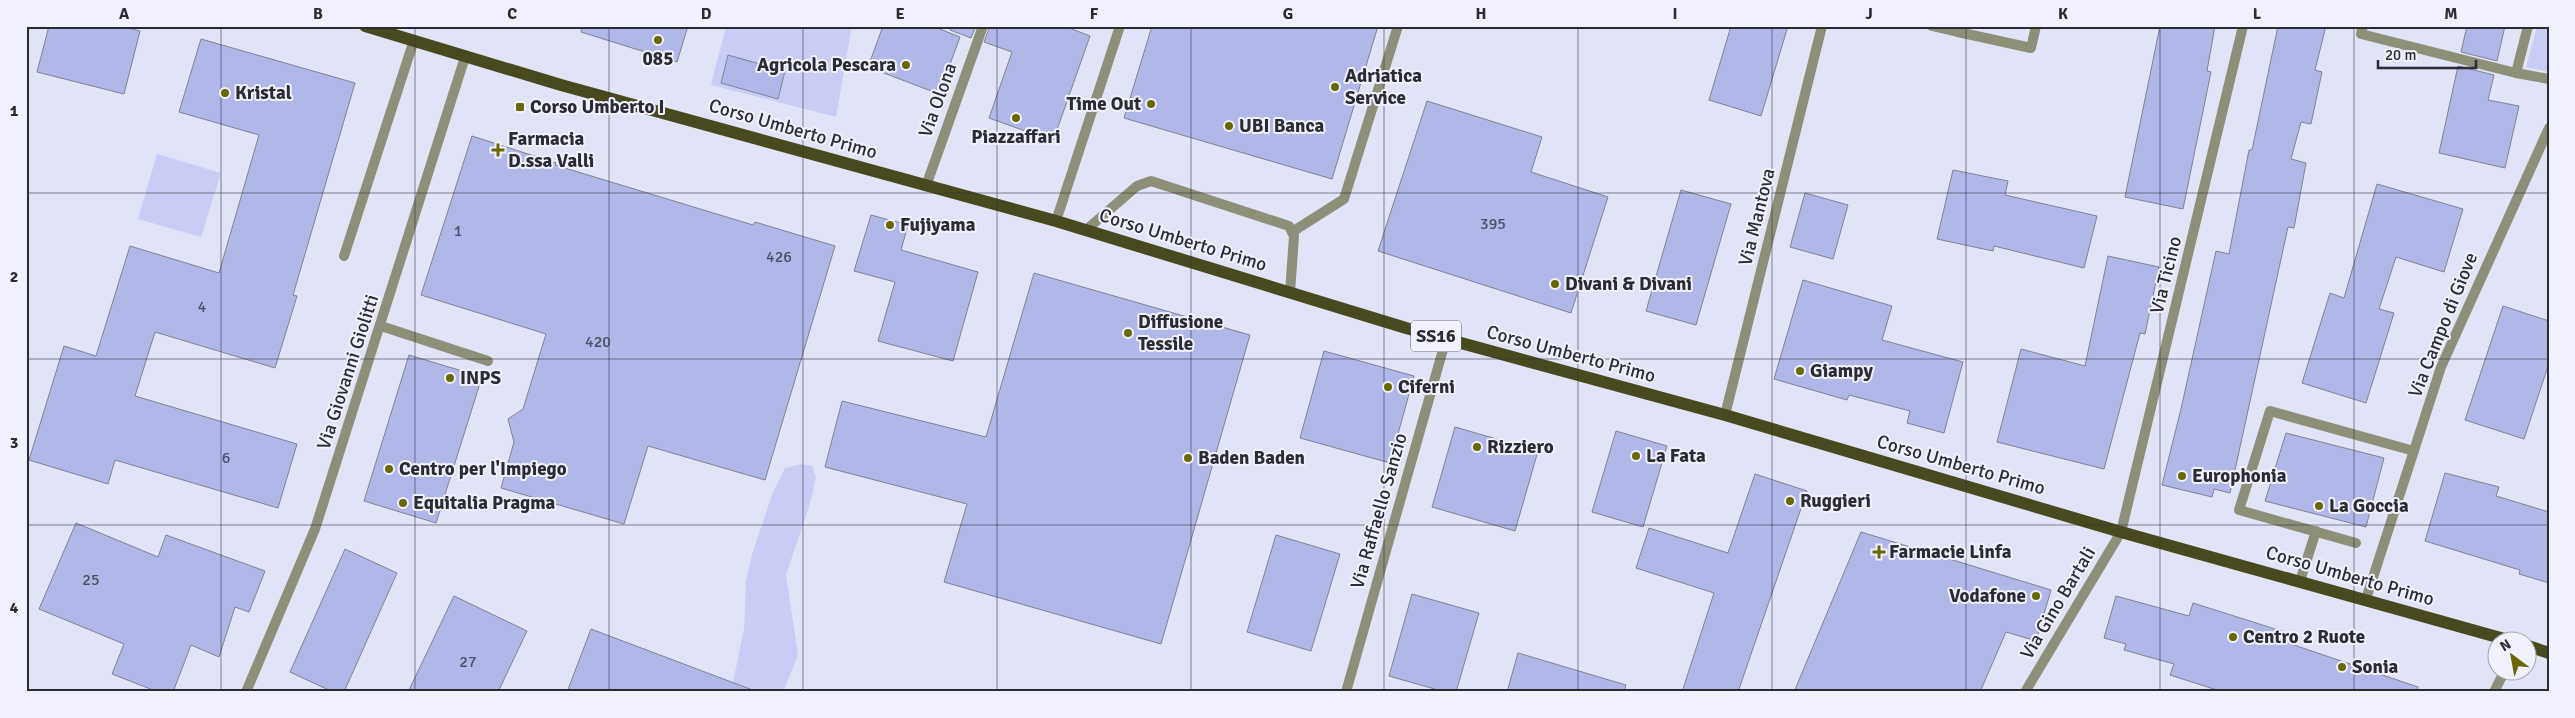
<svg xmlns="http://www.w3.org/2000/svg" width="2575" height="718" viewBox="0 0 2575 718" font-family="Signika,sans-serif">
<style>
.green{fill:#c9cdf5;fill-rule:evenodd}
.building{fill:#b2b7ea;stroke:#808293}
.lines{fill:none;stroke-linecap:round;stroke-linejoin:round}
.service{stroke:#8e8f78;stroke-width:10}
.minor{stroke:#8e8f78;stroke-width:10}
.primary{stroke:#49491f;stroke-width:12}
.grid{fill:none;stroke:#2b2b33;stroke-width:1;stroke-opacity:0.55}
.poi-dot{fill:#686701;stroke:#f0f1fd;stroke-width:2}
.labels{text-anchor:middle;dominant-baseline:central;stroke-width:4;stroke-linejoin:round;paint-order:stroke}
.number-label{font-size:16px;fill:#4d4e61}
.shield{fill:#f0f1fd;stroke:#666670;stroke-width:1}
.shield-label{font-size:18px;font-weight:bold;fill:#2b2b33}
.poi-label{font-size:19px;font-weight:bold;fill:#2b2b33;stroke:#f0f1fd;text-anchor:start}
.street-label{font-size:19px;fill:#2b2b33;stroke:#f0f1fd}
.neatline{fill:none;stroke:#2b2b33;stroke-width:2}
.grid-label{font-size:16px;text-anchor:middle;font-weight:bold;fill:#2b2b33}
</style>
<rect width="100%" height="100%" fill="#e1e3f7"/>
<!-- green -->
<g class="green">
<path d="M726,26h126l-16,91 -125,-32zM728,56l57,15 -8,27 -56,-15z"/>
<polygon points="2537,26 2549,26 2549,72 2526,67"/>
<polygon points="157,154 221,173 201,237 138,219"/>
<polygon points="801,464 812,466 816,477 810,504 786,575 798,655 783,692 731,692 744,629 746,581 752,554 773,492 785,468"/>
</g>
<!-- building -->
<g class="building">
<polygon points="49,26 120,26 140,31 124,94 37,72"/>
<polygon points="582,26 688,26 677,62 581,32"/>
<polygon points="883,26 932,26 960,37 939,94 868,67"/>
<polygon points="950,26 976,26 971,38 950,30"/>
<polygon points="990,26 1064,26 1090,36 1053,141 989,118 1012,52 984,42"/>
<polygon points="1152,26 1378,26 1332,179 1124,118"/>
<polygon points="1731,26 1788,26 1761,116 1709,100"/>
<polygon points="2160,26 2215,26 2207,71 2211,72 2183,209 2125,197"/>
<polygon points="2278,26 2326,26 2315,70 2322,72 2311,124 2301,122 2291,159 2306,163 2294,228 2288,227 2230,493 2214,489 2212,497 2162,485 2181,409 2216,251 2229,254 2249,150 2252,150"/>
<polygon points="2467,26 2505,26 2497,61 2461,52"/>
<polygon points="201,39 355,83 293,295 297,296 275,368 155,332 135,396 297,444 278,508 115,460 108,484 29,460 64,346 96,356 130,246 219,273 259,135 179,112"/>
<polygon points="728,55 785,71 778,99 721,83"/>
<polygon points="2458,66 2494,75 2488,100 2519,106 2505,168 2439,153"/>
<polygon points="1427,101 1542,137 1531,172 1608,197 1571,313 1378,251"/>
<polygon points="472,136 556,163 555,165 753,225 755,222 835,246 765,480 648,446 624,524 501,488 514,442 508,419 523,409 546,334 421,295"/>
<polygon points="1953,170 2008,181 2005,195 2097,216 2084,268 1994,246 1993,251 1937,239"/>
<polygon points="2377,184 2463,209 2444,272 2396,257 2379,309 2394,313 2366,403 2302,383 2330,293 2344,298"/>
<polygon points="1681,190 1731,204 1696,325 1646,311"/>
<polygon points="1805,193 1848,205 1833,259 1790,247"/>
<polygon points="871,215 908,225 901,250 978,272 953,361 878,341 895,282 854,271"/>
<polygon points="2108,256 2159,267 2145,334 2140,333 2104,469 1997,442 2021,349 2085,366"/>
<polygon points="1034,273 1250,335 1161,644 944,582 967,504 825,467 842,401 986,437"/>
<polygon points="1803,280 1892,306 1882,340 1963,362 1944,433 1907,423 1910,411 1849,395 1847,400 1774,379"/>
<polygon points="2503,306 2549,321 2549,363 2524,439 2465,420"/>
<polygon points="1324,351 1414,376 1390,463 1300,438"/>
<polygon points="409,355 482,377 436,523 364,501"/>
<polygon points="1455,427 1538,451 1515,531 1432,507"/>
<polygon points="1616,431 1667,446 1643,527 1592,512"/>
<polygon points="2286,433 2384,458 2366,527 2265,501"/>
<polygon points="2445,473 2499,487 2496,496 2549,512 2549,583 2519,574 2520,570 2425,541"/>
<polygon points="1755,474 1807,491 1738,692 1682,692 1714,593 1636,568 1649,528 1728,553"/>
<polygon points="76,523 158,557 166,535 265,571 249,612 235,607 219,657 191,645 173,692 158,692 112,674 124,644 39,609"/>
<polygon points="1861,532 2051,590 2036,641 2006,632 1980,692 1794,692"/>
<polygon points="1276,535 1340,554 1311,651 1247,632"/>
<polygon points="345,549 397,573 344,692 333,692 290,672"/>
<polygon points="1412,594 1479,613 1456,692 1445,692 1389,676"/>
<polygon points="454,596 527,631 498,692 408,692"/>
<polygon points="2116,596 2189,616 2193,603 2294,635 2291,644 2418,687 2418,692 2223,692 2170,675 2174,664 2124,650 2126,644 2104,638"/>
<polygon points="591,629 750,689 749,692 567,692"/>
<polygon points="1518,653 1626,685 1624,692 1507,692"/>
</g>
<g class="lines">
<!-- service -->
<g class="service">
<polyline points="1932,26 1958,32"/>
<polyline points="1959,26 1958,32 2031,48 2036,26"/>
<polyline points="2363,26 2361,34 2516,73 2528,26"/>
<polyline points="2516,73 2549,79"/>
<polyline points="1086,230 1137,186 1151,181 1289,226 1294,236 1290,293"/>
<polyline points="1292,232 1344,199 1398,26"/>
<polyline points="344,256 414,40"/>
<polyline points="381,326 488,361"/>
<polyline points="2356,543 2239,510 2270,411 2414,451"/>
<polyline points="2300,581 2316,531"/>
<polyline points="2025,692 2121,532"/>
</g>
<!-- minor -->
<g class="minor">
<polyline points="926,186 983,26"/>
<polyline points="1056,221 1120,26"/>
<polyline points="1725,415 1822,26"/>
<polyline points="2121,532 2243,26"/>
<polyline points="2366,599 2441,367 2549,128"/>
<polyline points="246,692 315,529 465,57"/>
<polyline points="1346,692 1446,339"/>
<polyline points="2494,692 2505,670"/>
</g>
<!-- primary -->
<g class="primary">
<polyline points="365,26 561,85 1056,221 1406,328 1725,415 2121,532 2508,640"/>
<polyline points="2528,646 2549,653"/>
</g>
</g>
<!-- grid -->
<path class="grid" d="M221,26v666M415,26v666M609,26v666M803,26v666M997,26v666M1191,26v666M1384,26v666M1578,26v666M1772,26v666M1966,26v666M2160,26v666M2354,26v666M26,193h2523M26,359h2523M26,525h2523"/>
<!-- markers -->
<g class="poi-dot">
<circle cx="658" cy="40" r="5"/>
<circle cx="906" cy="65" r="5"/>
<circle cx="1335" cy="87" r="5"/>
<circle cx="225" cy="93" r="5"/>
<circle cx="1151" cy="104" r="5"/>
<rect x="515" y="102" width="10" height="10" rx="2.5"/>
<circle cx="1016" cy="118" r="5"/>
<circle cx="1229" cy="126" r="5"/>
<path d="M495.5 142.5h5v5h5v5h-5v5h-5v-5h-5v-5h5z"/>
<circle cx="890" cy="225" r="5"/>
<circle cx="1555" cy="284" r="5"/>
<circle cx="1128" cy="333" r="5"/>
<circle cx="1800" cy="371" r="5"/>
<circle cx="450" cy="378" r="5"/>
<circle cx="1388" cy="387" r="5"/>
<circle cx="1477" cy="447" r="5"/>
<circle cx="1636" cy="456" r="5"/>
<circle cx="1188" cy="458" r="5"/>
<circle cx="389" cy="469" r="5"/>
<circle cx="2182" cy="476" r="5"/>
<circle cx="1790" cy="501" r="5"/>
<circle cx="403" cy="503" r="5"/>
<circle cx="2319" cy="506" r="5"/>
<path d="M1876.5 544.5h5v5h5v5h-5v5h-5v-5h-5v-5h5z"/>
<circle cx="2036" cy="596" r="5"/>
<circle cx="2233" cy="637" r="5"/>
<circle cx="2342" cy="667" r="5"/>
</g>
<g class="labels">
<!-- number labels -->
<g class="number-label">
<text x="1493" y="224">395</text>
<text x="458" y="231">1</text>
<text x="779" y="257">426</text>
<text x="202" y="307">4</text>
<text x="598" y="342">420</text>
<text x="226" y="458">6</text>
<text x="91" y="580">25</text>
<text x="468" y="662">27</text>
</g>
<!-- shield labels -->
<rect class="shield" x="1411" y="320.5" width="50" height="31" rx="4"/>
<g class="shield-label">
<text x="1436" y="336">SS16</text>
</g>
<!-- poi labels -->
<g class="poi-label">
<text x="658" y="59" text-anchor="middle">085</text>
<text x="896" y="65" text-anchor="end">Agricola Pescara</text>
<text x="1345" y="76">Adriatica<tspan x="1345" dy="22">Service</tspan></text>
<text x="235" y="93">Kristal</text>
<text x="1141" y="104" text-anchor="end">Time Out</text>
<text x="530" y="107">Corso Umberto I</text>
<text x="1239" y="126">UBI Banca</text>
<text x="1016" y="137" text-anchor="middle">Piazzaffari</text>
<text x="508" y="139">Farmacia<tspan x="508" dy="22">D.ssa Valli</tspan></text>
<text x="900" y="225">Fujiyama</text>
<text x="1565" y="284">Divani &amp; Divani</text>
<text x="1138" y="322">Diffusione<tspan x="1138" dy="22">Tessile</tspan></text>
<text x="1810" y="371">Giampy</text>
<text x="460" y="378">INPS</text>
<text x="1398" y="387">Ciferni</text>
<text x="1487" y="447">Rizziero</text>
<text x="1646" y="456">La Fata</text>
<text x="1198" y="458">Baden Baden</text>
<text x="399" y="469">Centro per l'Impiego</text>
<text x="2192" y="476">Europhonia</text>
<text x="1800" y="501">Ruggieri</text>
<text x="413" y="503">Equitalia Pragma</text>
<text x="2329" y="506">La Goccia</text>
<text x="1889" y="552">Farmacie Linfa</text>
<text x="2026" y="596" text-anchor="end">Vodafone</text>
<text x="2243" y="637">Centro 2 Ruote</text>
<text x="2352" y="667">Sonia</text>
</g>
<!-- street labels -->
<g class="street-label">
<text transform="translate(938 100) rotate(-70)">Via Olona</text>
<text transform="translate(793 129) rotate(16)">Corso Umberto Primo</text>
<text transform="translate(1757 217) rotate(-76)">Via Mantova</text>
<text transform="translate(1183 240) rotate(17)">Corso Umberto Primo</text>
<text transform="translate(2166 275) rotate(-76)">Via Ticino</text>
<text transform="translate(2443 325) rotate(-68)">Via Campo di Giove</text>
<text transform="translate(1571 354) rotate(15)">Corso Umberto Primo</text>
<text transform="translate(348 372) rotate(-72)">Via Giovanni Giolitti</text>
<text transform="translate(1961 465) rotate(16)">Corso Umberto Primo</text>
<text transform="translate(1379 511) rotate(-74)">Via Raffaello Sanzio</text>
<text transform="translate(2350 576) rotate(16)">Corso Umberto Primo</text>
<text transform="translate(2058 603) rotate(-59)">Via Gino Bartali</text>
</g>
</g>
<!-- border -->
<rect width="2575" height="718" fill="none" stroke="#f0f1fd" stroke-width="55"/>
<!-- north arrow -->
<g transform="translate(2512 656) rotate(328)"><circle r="24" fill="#f0f1fd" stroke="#a1a2ac"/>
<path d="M0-4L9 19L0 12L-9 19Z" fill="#686701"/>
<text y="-8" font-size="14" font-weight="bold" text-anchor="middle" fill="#2b2b33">N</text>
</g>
<!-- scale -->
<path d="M2378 60v8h98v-8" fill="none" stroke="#2b2b33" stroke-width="2.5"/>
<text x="2385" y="60" font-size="15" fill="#2b2b33" stroke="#f0f1fd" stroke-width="4" paint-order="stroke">20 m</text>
<rect x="28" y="28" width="2520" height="662" class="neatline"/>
<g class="grid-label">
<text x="124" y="19">A</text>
<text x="318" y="19">B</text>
<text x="512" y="19">C</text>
<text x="706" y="19">D</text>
<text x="900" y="19">E</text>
<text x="1094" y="19">F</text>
<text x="1288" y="19">G</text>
<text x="1481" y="19">H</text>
<text x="1675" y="19">I</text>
<text x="1869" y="19">J</text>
<text x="2063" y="19">K</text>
<text x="2257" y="19">L</text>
<text x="2451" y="19">M</text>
<text x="14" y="116">1</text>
<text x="14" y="282">2</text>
<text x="14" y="448">3</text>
<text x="14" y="613">4</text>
</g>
</svg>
